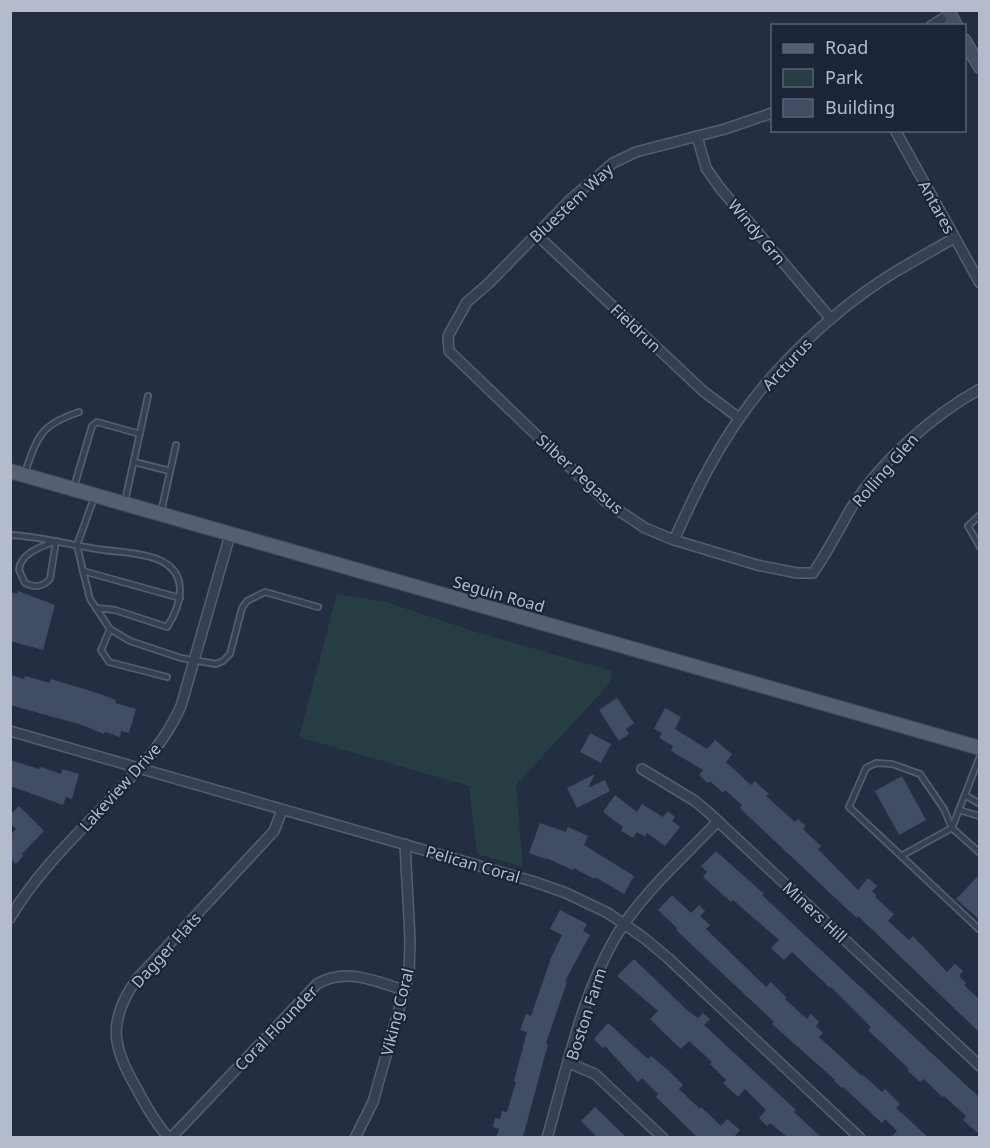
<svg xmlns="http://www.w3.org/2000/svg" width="990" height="1148" viewBox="0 0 990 1148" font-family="'Noto Sans',sans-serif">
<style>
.green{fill:#253d43}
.building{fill:#414d65}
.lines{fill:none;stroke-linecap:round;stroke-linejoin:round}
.service-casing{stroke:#555e6f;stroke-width:8}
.minor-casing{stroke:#555e6f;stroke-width:12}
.secondary-casing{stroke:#555e6f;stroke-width:15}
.primary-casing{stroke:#41495b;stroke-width:16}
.service{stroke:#374052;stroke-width:4.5}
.minor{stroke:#374052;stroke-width:9}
.secondary{stroke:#454e65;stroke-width:12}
.primary{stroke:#555f72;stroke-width:14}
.labels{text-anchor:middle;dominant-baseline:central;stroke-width:4.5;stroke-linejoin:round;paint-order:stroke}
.street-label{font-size:16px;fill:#b4bbcc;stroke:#1c2537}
</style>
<rect width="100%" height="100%" fill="#232e42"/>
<!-- green -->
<polygon class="green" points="337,594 386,602 479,633 612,671 610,683 516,785 523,867 477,854 469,786 299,737"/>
<!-- building -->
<g class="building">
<polygon points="18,591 55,605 43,650 10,641 10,592 17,594"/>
<polygon points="10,675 24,679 25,676 50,683 51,679 97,693 116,700 115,703 136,709 129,733 121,731 120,737 105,732 104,734 82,725 10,705"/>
<polygon points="617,698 634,723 626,729 629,734 619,741 599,710"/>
<polygon points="665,708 681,717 675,729 707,749 715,740 732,754 726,762 751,785 755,781 769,794 766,796 795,822 798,819 806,826 803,829 821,846 818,849 858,890 868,878 877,886 872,891 876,895 875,897 894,914 888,921 909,940 913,936 947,972 955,964 963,971 959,976 966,983 964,985 980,1000 980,1033 858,916 857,918 848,910 747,815 740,808 742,805 725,790 723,793 710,781 708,783 699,775 703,770 671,751 673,746 659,738 662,733 654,729"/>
<polygon points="590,733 611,744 601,763 580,752"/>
<polygon points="10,760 39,769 41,767 61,774 62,769 79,774 72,799 66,797 63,805 10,786"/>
<polygon points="595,774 588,788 605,780 610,791 577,808 567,788"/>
<polygon points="902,776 926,820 899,835 875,791"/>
<polygon points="615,795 637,812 642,804 663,817 668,811 675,817 672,821 680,827 665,846 647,833 645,837 637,832 633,838 621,831 623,827 603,812"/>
<polygon points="19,806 44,831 22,854 23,856 16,864 10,858 10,835 16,829 10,823 10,815"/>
<polygon points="540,823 566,832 568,827 588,836 584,845 634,876 624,894 595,877 594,879 574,868 573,870 546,858 546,859 529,853"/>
<polygon points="716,851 764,894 762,895 810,940 980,1098 980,1135 963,1120 966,1116 944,1096 942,1097 924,1079 920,1082 907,1070 909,1069 868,1030 871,1027 831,987 830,988 792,952 784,960 771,948 779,940 733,900 731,902 703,877 707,872 701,866"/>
<polygon points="980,874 980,920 956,899"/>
<polygon points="672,895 691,913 699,905 705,911 700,916 710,925 706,929 766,987 771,982 786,997 785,999 807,1019 811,1014 819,1022 816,1026 823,1033 819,1037 862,1076 863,1075 882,1092 885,1089 900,1104 896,1108 928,1137 891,1137 897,1131 885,1119 882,1123 843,1087 842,1088 834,1081 835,1080 772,1024 774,1022 676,930 677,928 658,910"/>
<polygon points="560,910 587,924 583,931 590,935 565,981 567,982 546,1043 548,1044 523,1137 496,1137 499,1129 493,1127 495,1118 500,1119 502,1111 507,1112 516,1082 514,1081 527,1032 520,1030 526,1014 531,1016 551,958 562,935 550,929"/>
<polygon points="634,959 688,1011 698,1018 703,1013 710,1019 704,1025 796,1110 794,1112 821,1137 787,1137 770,1123 767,1126 759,1118 766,1110 745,1089 738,1097 723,1083 726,1080 710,1064 712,1062 689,1041 681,1049 663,1032 650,1019 658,1011 617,976"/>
<polygon points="608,1023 648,1059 651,1056 668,1070 683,1085 679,1089 700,1109 701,1107 721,1126 727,1119 740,1130 734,1137 697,1137 656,1097 658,1094 642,1078 638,1082 605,1046 603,1048 594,1039"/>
<polygon points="595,1107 626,1137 597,1137 581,1121"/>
</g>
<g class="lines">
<defs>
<g id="service">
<polyline points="134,462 170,471"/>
<path d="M25,472c13,-36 15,-47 54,-60"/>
<polyline points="74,487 92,426 97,422 140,434"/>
<polyline points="94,498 77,545 82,567 90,599 110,629 130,641 181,658 216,664 223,661 230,654 242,608 247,601 265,592 318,607"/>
<polyline points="125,501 148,396"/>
<polyline points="161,512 176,445"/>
<polyline points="980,515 968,526 980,547"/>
<path d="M10,535c30,1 58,10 87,14 27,5 82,1 83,40 0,14 -5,26 -13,38l-52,-17 -19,-2"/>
<path d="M56,541l-6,38c-8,8 -15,9 -25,4l-6,-13c1,-17 24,-24 37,-29z"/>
<polyline points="83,571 180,598"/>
<polyline points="110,629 101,650 109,662 167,677"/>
<polyline points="965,795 980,804"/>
<polyline points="959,810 979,816"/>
<polyline points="980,853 952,828 944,809 920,774 892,764 876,763 866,768 849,807 980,930"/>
<polyline points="901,856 952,828 980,756"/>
</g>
<g id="minor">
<polyline points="931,26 950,14"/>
<path d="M772,113l-47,16 -89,23 -23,11 -42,36 -82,84 -22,19 -19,34 1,15 157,151 39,26 29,12 83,25 40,8h16c14,-20 25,-42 37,-63 29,-47 81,-94 130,-121"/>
<polyline points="895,130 980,283"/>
<polyline points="697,136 706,168 720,188 831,319"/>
<polyline points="536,234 703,391 739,418"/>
<path d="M674,540c19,-42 38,-83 65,-121 36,-53 93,-107 148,-142 22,-14 45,-26 67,-39"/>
<polyline points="10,731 535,882 566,893 608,913 644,938 668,958 860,1138"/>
<polyline points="642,769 695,801 707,811 980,1066"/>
<path d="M10,918c28,-48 70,-86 108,-127 25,-26 48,-51 63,-85l49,-171"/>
<polyline points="569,1063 595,1074 663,1138"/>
<path d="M169,1138c-13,-14 -22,-30 -31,-47 -25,-43 -32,-68 -2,-111l138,-149 8,-21"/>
<path d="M171,1138l146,-154c29,-17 57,-3 87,6"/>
<polyline points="355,1138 373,1102 409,974 410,939 405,844"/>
<path d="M547,1138c19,-66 34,-141 68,-200 26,-44 68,-80 103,-117"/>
</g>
<g id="secondary">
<polyline points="948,10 956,26"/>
<polyline points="964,40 980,67"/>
</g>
<polyline id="primary" points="10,471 980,748"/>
</defs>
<!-- service casing -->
<use href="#service" class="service-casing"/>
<!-- minor casing -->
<use href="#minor" class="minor-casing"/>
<!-- secondary casing -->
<use href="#secondary" class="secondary-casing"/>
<!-- primary casing -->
<use href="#primary" class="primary-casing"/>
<!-- service -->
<use href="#service" class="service"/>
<!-- minor -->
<use href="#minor" class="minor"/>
<!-- secondary -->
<use href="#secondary" class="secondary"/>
<!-- primary -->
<use href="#primary" class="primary"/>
</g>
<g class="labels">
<!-- street labels -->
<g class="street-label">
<text transform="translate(571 203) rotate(-43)">Bluestem Way</text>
<text transform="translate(937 207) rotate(61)">Antares</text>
<text transform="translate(757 232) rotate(50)">Windy Grn</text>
<text transform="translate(636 328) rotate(43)">Fieldrun</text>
<text transform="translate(787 364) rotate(-47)">Arcturus</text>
<text transform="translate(885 470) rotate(-49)">Rolling Glen</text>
<text transform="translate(580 474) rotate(42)">Silber Pegasus</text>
<text transform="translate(499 594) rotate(16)">Seguin Road</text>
<text transform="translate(120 787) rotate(-48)">Lakeview Drive</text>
<text transform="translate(473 864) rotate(16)">Pelican Coral</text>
<text transform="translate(815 912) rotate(43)">Miners Hill</text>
<text transform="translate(166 950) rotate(-48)">Dagger Flats</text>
<text transform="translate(397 1012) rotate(-76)">Viking Coral</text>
<text transform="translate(586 1014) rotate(-72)">Boston Farm</text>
<text transform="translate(276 1028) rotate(-46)">Coral Flounder</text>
</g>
</g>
<!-- border -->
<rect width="990" height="1148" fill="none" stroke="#b4bbcc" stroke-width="24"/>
<!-- legend -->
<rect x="771" y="24" width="195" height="108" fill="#1c2537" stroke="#596173" stroke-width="1.5"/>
<rect x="783" y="44" width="30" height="9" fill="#555f72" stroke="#596173" stroke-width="1.5"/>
<text x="825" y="54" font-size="18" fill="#b4bbcc">Road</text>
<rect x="783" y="69" width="30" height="18" fill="#253d43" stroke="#596173" stroke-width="1.5"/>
<text x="825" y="84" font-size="18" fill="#b4bbcc">Park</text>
<rect x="783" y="99" width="30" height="18" fill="#414d65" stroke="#596173" stroke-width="1.5"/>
<text x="825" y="114" font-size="18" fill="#b4bbcc">Building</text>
</svg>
